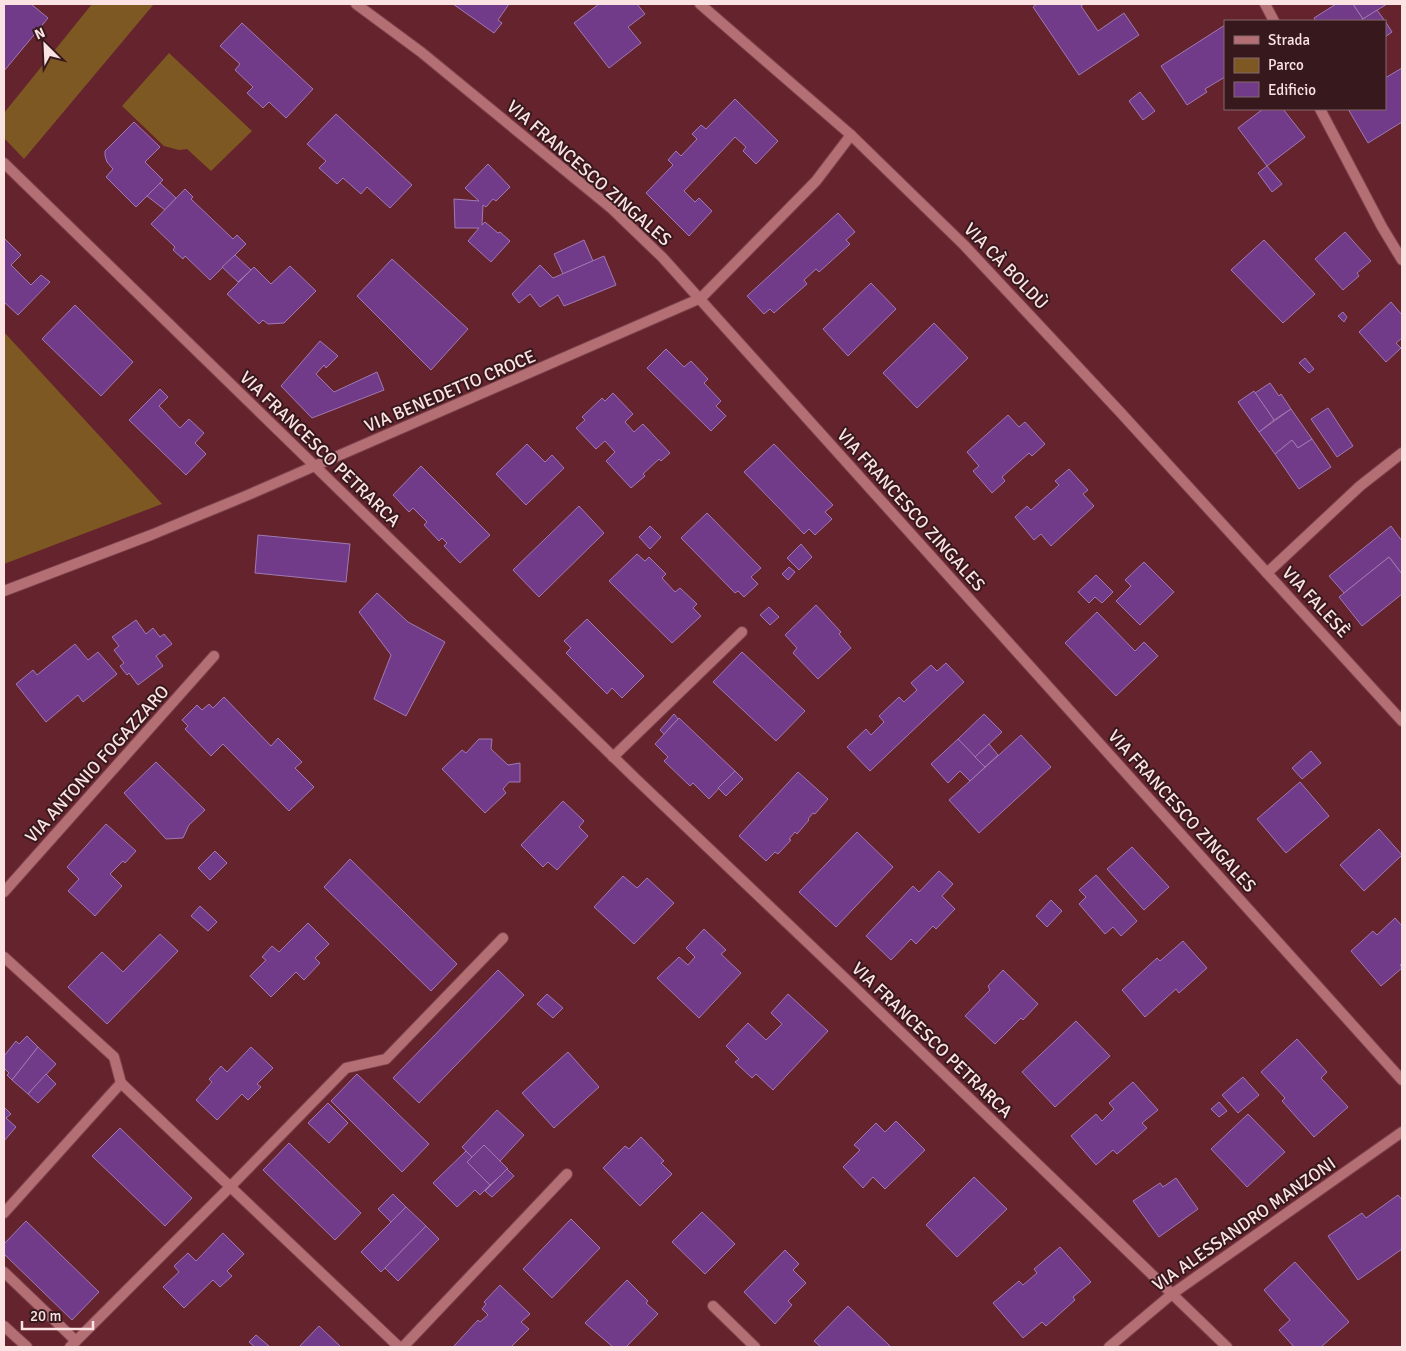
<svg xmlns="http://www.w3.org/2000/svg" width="1406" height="1351" viewBox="0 0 1406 1351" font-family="Signika,sans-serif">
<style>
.green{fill:#7d5822}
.building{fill:#713b89;stroke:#a079b3}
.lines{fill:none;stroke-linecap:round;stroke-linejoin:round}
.minor-casing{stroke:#7d424a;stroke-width:12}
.tertiary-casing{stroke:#7d424a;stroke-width:12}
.minor{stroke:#b46f75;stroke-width:10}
.tertiary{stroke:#b46f75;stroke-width:10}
.labels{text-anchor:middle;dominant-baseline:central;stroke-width:4;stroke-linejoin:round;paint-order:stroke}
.street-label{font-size:18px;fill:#fbe2e3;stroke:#37191d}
</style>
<rect width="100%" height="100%" fill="#65232d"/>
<!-- green -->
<g class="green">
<polygon points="92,4 154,4 24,159 4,138 4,113"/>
<polygon points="169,53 252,131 211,171 187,149 179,150 164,146 122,106"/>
<polygon points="4,332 162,504 4,564"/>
</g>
<!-- building -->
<g class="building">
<polygon points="4,4 31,4 48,18 4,71"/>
<polygon points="453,4 509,4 498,20 502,23 494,33"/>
<polygon points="599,4 637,4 645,14 628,27 641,43 609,68 574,23"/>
<polygon points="1037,4 1084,4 1081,6 1098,31 1124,13 1139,35 1079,75 1033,7"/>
<polygon points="1336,4 1353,4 1363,19 1360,21 1316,21 1314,18"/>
<polygon points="1353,4 1387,4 1363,19"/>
<polygon points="1377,10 1385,21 1360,21 1363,19"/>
<polygon points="1385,21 1392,32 1385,37"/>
<polygon points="242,23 313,89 286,118 269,102 263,108 247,93 253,87 235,70 240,64 220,46"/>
<polygon points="1225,25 1225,77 1205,89 1207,92 1187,105 1161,66"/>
<polygon points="1402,68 1402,122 1368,143 1348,109 1385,109 1385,78"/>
<polygon points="1140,92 1155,111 1143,120 1129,101"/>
<polygon points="735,99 778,141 756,164 743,151 746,147 735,137 684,191 695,202 699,198 712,211 689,236 646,193 673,165 668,160 676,151 681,156 697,139 692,134 701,125 706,129"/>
<polygon points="1263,109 1283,109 1305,137 1267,166 1238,128"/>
<polygon points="336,114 412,185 390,208 367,187 361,194 343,178 337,184 319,168 326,161 307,144"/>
<polygon points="134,122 160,147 145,162 163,180 136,207 106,177 113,169 107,162 105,156 105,151"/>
<polygon points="488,164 510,187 496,201 493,199 486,207 483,205 482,225 485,222 498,233 500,232 510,241 491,262 468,241 479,228 455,228 454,199 479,201 465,188"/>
<polygon points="1267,166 1282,184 1272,192 1258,173"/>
<polygon points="160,183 176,198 165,210 147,196"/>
<polygon points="185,189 193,197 191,199 233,239 237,235 246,244 210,280 185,256 183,259 173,250 175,247 151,224"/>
<polygon points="838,213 855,232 846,240 850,244 819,272 816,269 804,280 807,284 774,313 770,309 764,314 747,296"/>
<polygon points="1345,232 1371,261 1357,273 1359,276 1343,290 1315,259"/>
<polygon points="4,238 21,255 11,265 31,285 41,275 50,282 18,315 4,302"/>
<polygon points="584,240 593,261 563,274 554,254"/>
<polygon points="1264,240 1315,294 1283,323 1231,270"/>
<polygon points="235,255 251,270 238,282 222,267"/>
<polygon points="604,256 616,285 564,306 558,295 540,307 530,294 519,303 512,294 540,265 553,278"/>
<polygon points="392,259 468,329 431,370 357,296"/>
<polygon points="290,266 316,291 284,323 268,324 263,320 259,324 227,294 254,267 271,284"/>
<polygon points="871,283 896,309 848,356 823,329"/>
<polygon points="1391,302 1402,315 1402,338 1396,343 1401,348 1386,362 1359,332"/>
<polygon points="75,305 133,362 101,396 42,339"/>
<polygon points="1343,312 1347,317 1344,322 1338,316"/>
<polygon points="934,323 968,358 917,408 883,373"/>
<polygon points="320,341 338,356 326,368 324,365 316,374 334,392 377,372 384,390 312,418 281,386"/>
<polygon points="666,349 684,367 691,361 708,379 704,383 721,401 716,406 726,416 711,431 647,368"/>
<polygon points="1305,358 1314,369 1309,373 1299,363"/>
<polygon points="1270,383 1279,396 1281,394 1291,409 1274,420 1255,393"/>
<polygon points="160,389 168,397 159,406 180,428 189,419 204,433 195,443 206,454 186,475 129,420"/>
<polygon points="1254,391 1274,420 1259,432 1238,402"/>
<polygon points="613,393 633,414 625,422 634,432 643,424 670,453 661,461 659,459 643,474 645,476 631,488 606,461 615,452 605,441 596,449 576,428 585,420 582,417 602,398 605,401"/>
<polygon points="1328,408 1353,446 1337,457 1311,419"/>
<polygon points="1291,409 1312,439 1298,448 1292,440 1275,454 1259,432"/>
<polygon points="1008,415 1019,427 1025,422 1045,444 1032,456 1029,453 1002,477 1005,481 992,493 973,471 979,466 967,452"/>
<polygon points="1312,439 1331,467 1299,489 1275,454 1292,440 1298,448"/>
<polygon points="527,444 545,462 552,455 564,468 526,505 496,474"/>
<polygon points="774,444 833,505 825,512 832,519 815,535 809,529 804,534 744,472"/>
<polygon points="421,466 490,535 460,563 444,546 447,543 442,538 439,541 424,525 427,522 413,508 409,512 393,495"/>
<polygon points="1069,469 1088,490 1083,494 1094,506 1051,546 1041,534 1034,540 1015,517 1027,506 1031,510 1059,485 1055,481"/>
<polygon points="579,506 604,533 539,597 513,570"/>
<polygon points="707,513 761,568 751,577 758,584 744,597 738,591 735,593 681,538"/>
<polygon points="650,526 661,537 650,549 639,537"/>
<polygon points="1391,526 1402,541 1402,574 1389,557 1344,593 1329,576"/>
<polygon points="258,535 350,544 346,582 255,573"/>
<polygon points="801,544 812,557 799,570 787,558"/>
<polygon points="637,554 645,561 649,557 666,574 662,578 675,592 680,588 697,604 693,608 701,616 672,643 609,581"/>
<polygon points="1389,557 1402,574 1402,594 1362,626 1339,597"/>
<polygon points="1144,562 1174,592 1140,625 1116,601 1131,586 1125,580"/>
<polygon points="789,567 795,572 788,580 782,574"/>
<polygon points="1096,575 1113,592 1102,603 1095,597 1089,603 1078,592"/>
<polygon points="377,593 408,622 445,642 406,716 374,699 391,655 359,612"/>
<polygon points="816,605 841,632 839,634 851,648 818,679 793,653 797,648 785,635"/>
<polygon points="769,607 779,617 770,625 760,615"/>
<polygon points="1097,612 1135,651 1144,642 1158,656 1116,696 1065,643"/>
<polygon points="587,619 644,676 622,698 612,688 607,694 566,653 571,648 564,641"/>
<polygon points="136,620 146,634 153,628 160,637 164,634 172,644 156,656 163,666 138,685 129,673 127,675 120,666 124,663 114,650 119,646 112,637"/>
<polygon points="75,644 88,660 98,652 117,674 83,702 78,695 46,722 16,684 33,670 37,675"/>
<polygon points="742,652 805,711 776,741 713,682"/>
<polygon points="946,663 964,682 870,771 847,747 866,729 871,735 884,722 879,716 899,697 904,702 917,690 911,683 931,665 937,671"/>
<polygon points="224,697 271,746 278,738 302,762 295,768 314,787 289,811 223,744 211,756 185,729 188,726 182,720 197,705 202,710 209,704 213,708"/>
<polygon points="674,714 678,719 664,734 660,730"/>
<polygon points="984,714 1002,732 975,757 958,739"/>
<polygon points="679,718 735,771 709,799 693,783 690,786 664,761 668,757 655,744"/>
<polygon points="1021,735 1051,767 979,833 949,800"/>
<polygon points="479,739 492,739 491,749 508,765 520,763 520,782 509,782 503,789 506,793 485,813 442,769 462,750 466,753"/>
<polygon points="958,739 985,767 970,781 960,771 948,783 931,764"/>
<polygon points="989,744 998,755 985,767 975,757"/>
<polygon points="1311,751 1321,763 1302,779 1292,768"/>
<polygon points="156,762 205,810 189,825 183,838 166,839 124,793"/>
<polygon points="735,771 743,779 726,796 718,788"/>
<polygon points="798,772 828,799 815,814 813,813 808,819 809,820 797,834 795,832 789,839 791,840 778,854 775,852 766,861 739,836"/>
<polygon points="1300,782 1329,816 1286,853 1257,819"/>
<polygon points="563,801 584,821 579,827 588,836 557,870 548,862 543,867 521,845"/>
<polygon points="106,824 136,851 125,863 123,861 110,874 122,886 95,916 68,891 79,879 67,867"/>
<polygon points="1379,829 1402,855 1364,891 1340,865"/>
<polygon points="857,832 893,867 836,927 799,892"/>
<polygon points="1132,847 1169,887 1144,910 1107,869"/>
<polygon points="215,851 227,863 210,880 198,868"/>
<polygon points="350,859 457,964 431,991 324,887"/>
<polygon points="939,871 953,884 942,896 955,909 936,929 933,926 916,944 911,939 891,960 866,936 913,886 919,892"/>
<polygon points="1096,875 1137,921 1121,936 1113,927 1105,934 1079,904 1086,897 1079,890"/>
<polygon points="623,876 637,888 647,878 674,903 634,944 594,907"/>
<polygon points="1051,900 1062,911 1047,927 1036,916"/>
<polygon points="200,906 217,922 208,931 191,916"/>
<polygon points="1395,918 1402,926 1402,963 1400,965 1402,968 1381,986 1351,951 1373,931 1377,935"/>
<polygon points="308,923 329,944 315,958 320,963 304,980 296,972 271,997 250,976 266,960 262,957 272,946 279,952"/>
<polygon points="704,929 726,950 721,954 741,973 699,1018 657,978 679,957 688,965 695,957 686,948"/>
<polygon points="160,934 178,951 107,1024 68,987 102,952 123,972"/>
<polygon points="1183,941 1207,968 1179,993 1176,989 1145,1017 1122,990 1157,958 1160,961"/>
<polygon points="498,970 524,995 419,1103 393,1078"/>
<polygon points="1003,970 1038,1004 1023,1020 1021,1018 995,1044 965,1016 990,990 988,986"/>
<polygon points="547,994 563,1008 553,1018 537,1004"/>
<polygon points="788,994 828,1031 773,1090 756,1074 752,1078 735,1062 739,1059 726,1046 748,1023 766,1040 782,1024 771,1013"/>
<polygon points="1076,1021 1110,1056 1055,1107 1022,1072"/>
<polygon points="27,1036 38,1047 12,1080 7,1075 9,1073 4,1068 4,1056 16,1041 19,1044"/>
<polygon points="1297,1039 1327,1072 1321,1078 1348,1107 1314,1137 1282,1101 1285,1098 1261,1072"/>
<polygon points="38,1047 56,1064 28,1094 12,1080"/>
<polygon points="251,1047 273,1068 257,1084 261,1087 248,1100 242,1094 217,1120 196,1100 212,1082 209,1079 221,1066 227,1072"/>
<polygon points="568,1052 599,1087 554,1128 522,1093"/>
<polygon points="46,1074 56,1084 38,1103 28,1094"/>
<polygon points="357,1074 429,1144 402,1172 331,1101"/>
<polygon points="1243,1077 1259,1095 1238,1113 1222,1095"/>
<polygon points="1133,1082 1158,1110 1142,1123 1147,1128 1117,1154 1113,1150 1096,1165 1071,1136 1096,1114 1102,1121 1114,1109 1109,1103"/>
<polygon points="1219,1102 1227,1111 1219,1117 1211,1109"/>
<polygon points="328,1103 348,1123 329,1143 308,1123"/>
<polygon points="4,1107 11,1114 6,1118 16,1127 4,1141"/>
<polygon points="497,1110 524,1135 500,1161 484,1145 472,1157 462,1147"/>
<polygon points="1248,1114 1285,1152 1247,1187 1211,1149"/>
<polygon points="896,1121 925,1150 885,1189 873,1177 863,1188 843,1167 860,1150 854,1145 876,1123 885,1132"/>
<polygon points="120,1128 192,1198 165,1226 92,1156"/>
<polygon points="641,1137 664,1161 661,1163 672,1174 640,1206 603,1168 625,1146 629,1149"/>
<polygon points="289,1143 361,1213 335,1240 263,1170"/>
<polygon points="484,1145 508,1169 490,1185 467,1162"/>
<polygon points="466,1151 472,1157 467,1162 490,1185 480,1195 475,1190 457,1207 433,1183"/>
<polygon points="507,1169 514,1176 492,1197 485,1191"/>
<polygon points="974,1177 1007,1209 957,1257 926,1225"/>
<polygon points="1176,1178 1198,1209 1159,1237 1133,1201 1160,1183 1163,1187"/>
<polygon points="393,1194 406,1207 391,1222 378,1209"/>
<polygon points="1398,1195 1402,1200 1402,1249 1358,1280 1328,1236 1362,1213 1366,1218"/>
<polygon points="406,1207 426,1226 381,1272 361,1252"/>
<polygon points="702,1212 735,1244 705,1274 672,1242"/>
<polygon points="571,1219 600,1248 552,1298 523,1269"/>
<polygon points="26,1221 99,1292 72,1320 4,1254 4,1244"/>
<polygon points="426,1226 439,1239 398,1281 385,1268"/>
<polygon points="223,1233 244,1254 227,1271 232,1276 220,1287 213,1280 184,1308 163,1287 179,1272 174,1266 188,1253 196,1261"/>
<polygon points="1060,1247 1091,1282 1073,1297 1075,1300 1046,1326 1042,1322 1023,1338 993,1303 1019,1281 1023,1285 1037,1273 1034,1269"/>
<polygon points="785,1250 799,1264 793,1270 806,1283 788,1301 792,1305 775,1324 744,1292"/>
<polygon points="1295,1262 1349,1322 1321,1347 1294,1347 1279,1330 1290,1320 1264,1290"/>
<polygon points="627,1280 648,1301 646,1303 658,1314 626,1347 613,1347 585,1323"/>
<polygon points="500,1285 530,1314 521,1322 529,1329 511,1347 455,1347 454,1346 478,1320 480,1322 488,1315 482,1309 486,1304 484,1302"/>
<polygon points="848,1306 891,1347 821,1347 814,1341"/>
<polygon points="319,1326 341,1347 299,1347"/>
<polygon points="256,1335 269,1346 267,1347 255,1347 249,1342"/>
</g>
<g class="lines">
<defs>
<g id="minor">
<polyline points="356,4 421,52 611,208 662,257 1402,1080"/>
<polyline points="700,4 851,135 964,245 1121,413 1402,721"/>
<polyline points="1265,4 1274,21"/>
<polyline points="1320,109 1382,227 1402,260"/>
<polyline points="4,163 635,778 850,983 1227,1347"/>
<polyline points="1267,573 1360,486 1402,453"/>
<polyline points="4,591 151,535 248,495 701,298 816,181 851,135"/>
<polyline points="613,757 742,632"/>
<polyline points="4,892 214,656"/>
<polyline points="4,957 114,1057 121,1083"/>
<polyline points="4,1213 121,1083 399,1347"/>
<polyline points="4,1272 76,1341"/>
<polyline points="713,1306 755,1347"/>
<polyline points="4,1326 27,1347"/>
<polyline points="70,1347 230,1187 346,1068 386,1059 503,938"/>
<polyline points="403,1347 567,1174"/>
</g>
<polyline id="tertiary" points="1109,1347 1172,1294 1402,1132"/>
</defs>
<!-- minor casing -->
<use href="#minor" class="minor-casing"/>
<!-- tertiary casing -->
<use href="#tertiary" class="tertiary-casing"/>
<!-- minor -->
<use href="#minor" class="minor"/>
<!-- tertiary -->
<use href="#tertiary" class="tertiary"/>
</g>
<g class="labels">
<!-- street labels -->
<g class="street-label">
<text transform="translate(589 173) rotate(41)">VIA FRANCESCO ZINGALES</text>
<text transform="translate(1006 266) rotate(46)">VIA CÀ BOLDÙ</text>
<text transform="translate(450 391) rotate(-23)">VIA BENEDETTO CROCE</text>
<text transform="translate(320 449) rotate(44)">VIA FRANCESCO PETRARCA</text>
<text transform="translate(911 510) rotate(48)">VIA FRANCESCO ZINGALES</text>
<text transform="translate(1316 602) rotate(47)">VIA FALESÈ</text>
<text transform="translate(97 764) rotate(-48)">VIA ANTONIO FOGAZZARO</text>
<text transform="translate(1182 811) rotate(48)">VIA FRANCESCO ZINGALES</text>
<text transform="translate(932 1040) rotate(44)">VIA FRANCESCO PETRARCA</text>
<text transform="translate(1244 1224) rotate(-35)">VIA ALESSANDRO MANZONI</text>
</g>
</g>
<!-- border -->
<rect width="1406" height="1351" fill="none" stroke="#fbe2e3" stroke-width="10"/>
<!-- legend -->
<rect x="1224" y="20" width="162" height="90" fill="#37191d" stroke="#85696c"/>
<rect x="1234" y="36" width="25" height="8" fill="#b46f75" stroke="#85696c"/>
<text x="1268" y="45" font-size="15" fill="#fbe2e3">Strada</text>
<rect x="1234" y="58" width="25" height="15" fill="#7d5822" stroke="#85696c"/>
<text x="1268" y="70" font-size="15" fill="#fbe2e3">Parco</text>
<rect x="1234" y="82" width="25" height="15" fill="#713b89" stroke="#85696c"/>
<text x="1268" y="95" font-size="15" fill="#fbe2e3">Edificio</text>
<!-- north arrow -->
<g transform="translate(45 45) rotate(336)" stroke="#37191d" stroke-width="4" paint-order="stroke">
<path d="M0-4L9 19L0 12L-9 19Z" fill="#fbe2e3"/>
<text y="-8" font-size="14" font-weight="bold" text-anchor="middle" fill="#fbe2e3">N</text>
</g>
<!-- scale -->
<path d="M22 1321v8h71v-8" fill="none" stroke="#fbe2e3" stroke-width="2.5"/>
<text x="30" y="1321" font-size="15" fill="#fbe2e3" stroke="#37191d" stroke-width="4" paint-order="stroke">20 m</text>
</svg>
